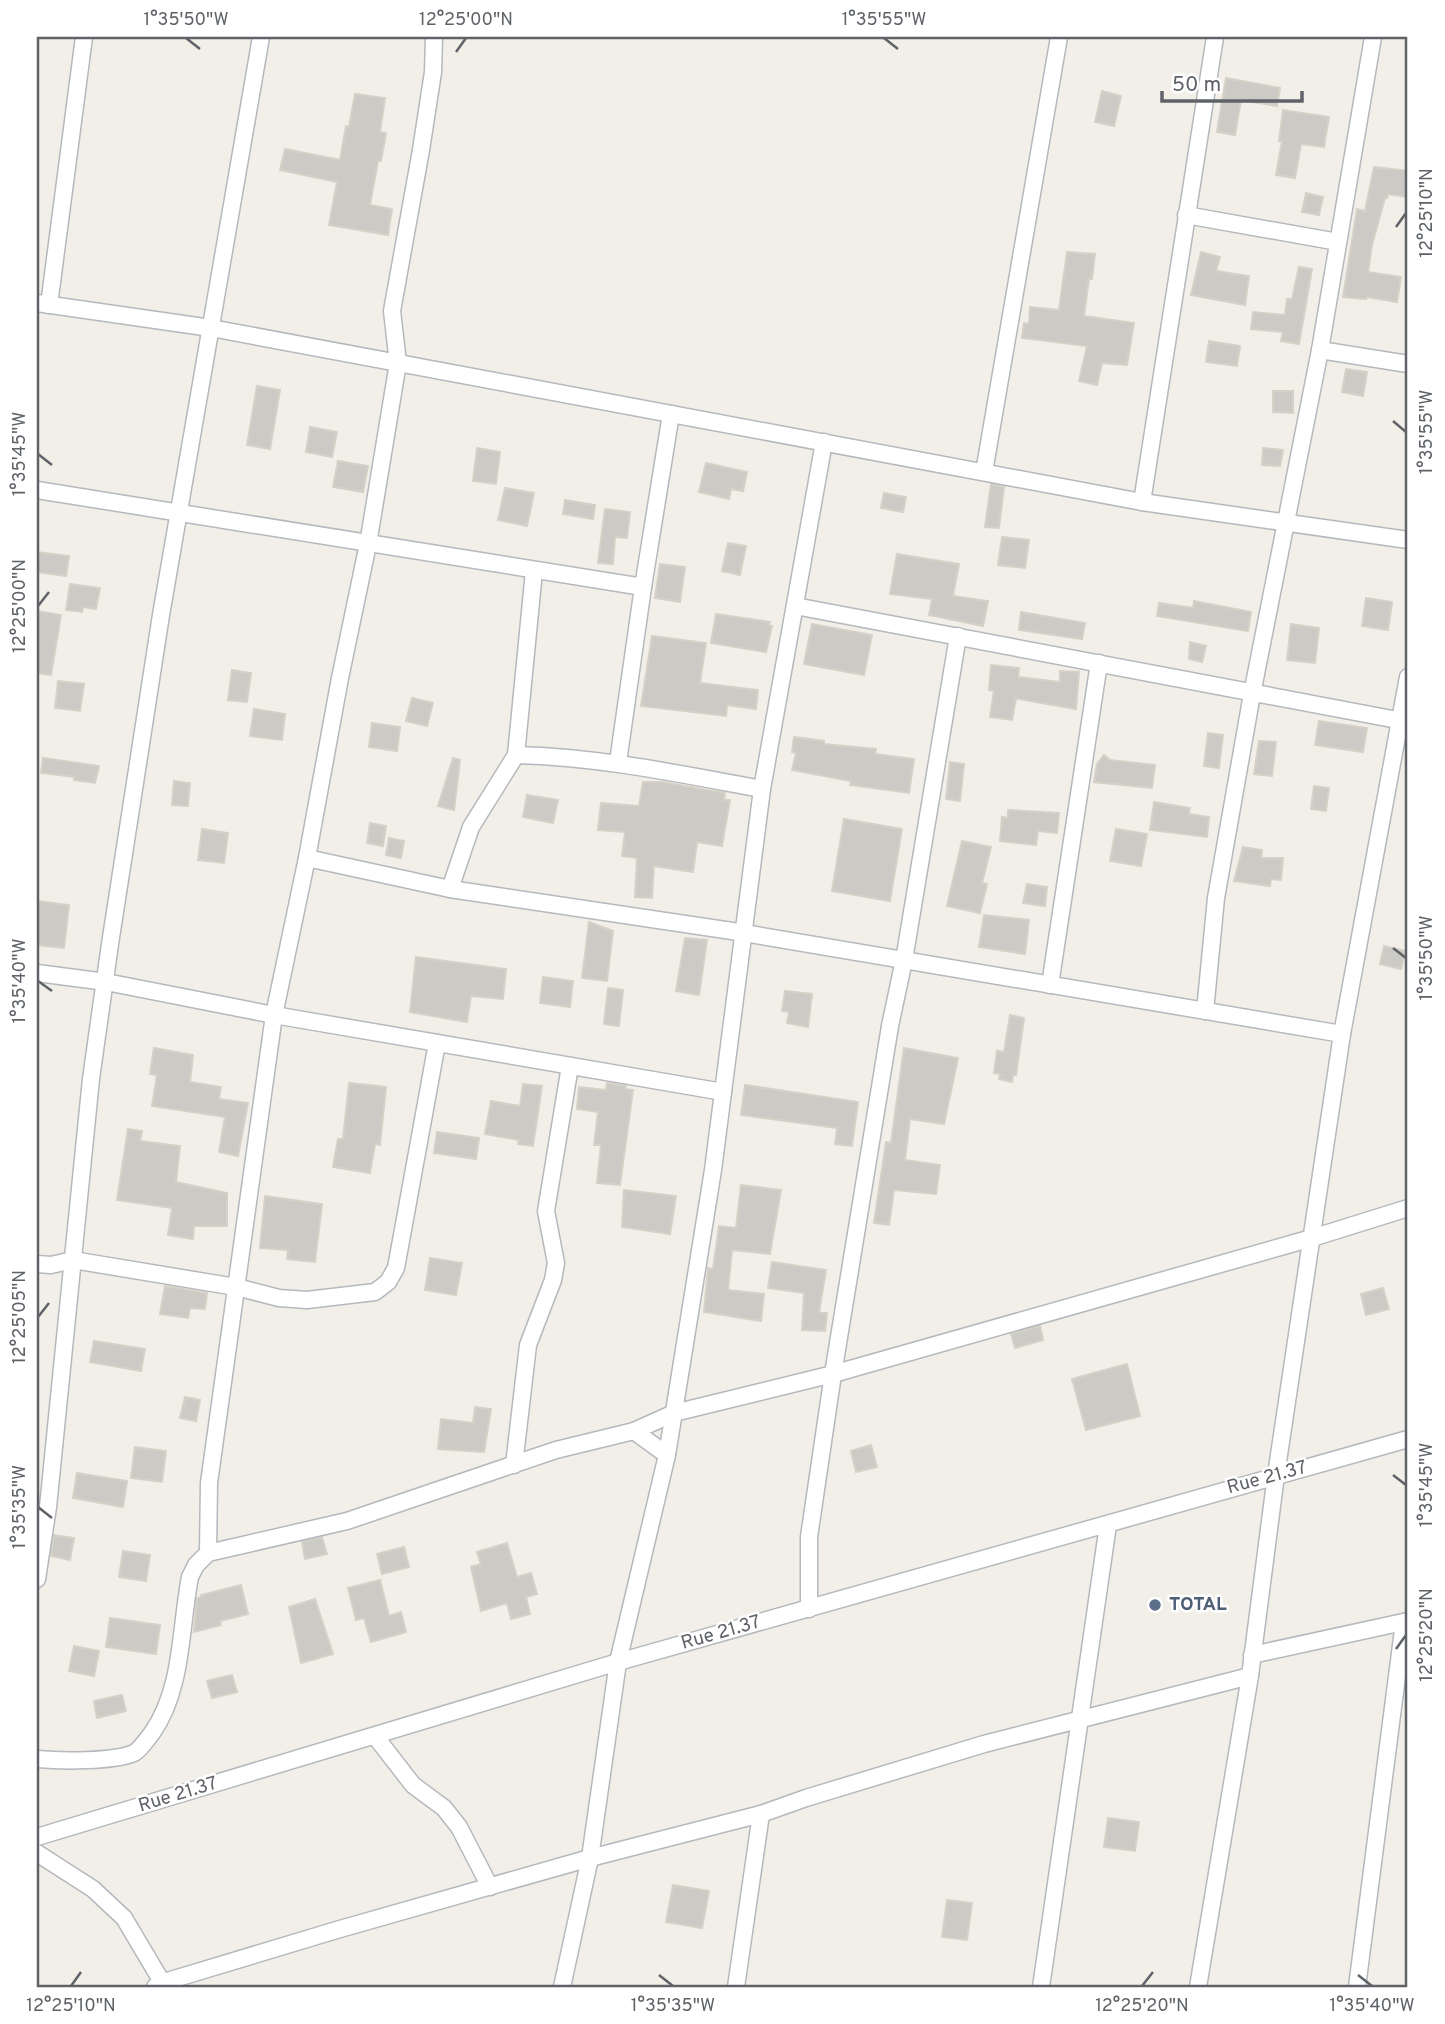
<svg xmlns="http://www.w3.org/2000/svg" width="1445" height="2024" viewBox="0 0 1445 2024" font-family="Overpass,sans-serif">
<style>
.building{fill:#cccac5;stroke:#d6d1c6;stroke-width:2}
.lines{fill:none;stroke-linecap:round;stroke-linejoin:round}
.street-casing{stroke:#b5b8bc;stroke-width:19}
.street{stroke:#fff;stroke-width:16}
.ticks{fill:none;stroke:#5f6368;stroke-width:2.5}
.service-dot{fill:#5c6f8a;stroke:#fff;stroke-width:2.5}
.labels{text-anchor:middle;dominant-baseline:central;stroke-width:5;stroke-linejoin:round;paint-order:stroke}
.street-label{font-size:19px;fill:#5f6368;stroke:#fff}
.service-label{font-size:19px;font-weight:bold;fill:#4e5e75;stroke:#fff;text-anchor:start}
.neatline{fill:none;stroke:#5f6368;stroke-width:2.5}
.ticks-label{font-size:18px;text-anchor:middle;fill:#5f6368}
</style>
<rect width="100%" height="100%" fill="#f1efe8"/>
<!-- building -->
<g class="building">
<polygon points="1226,78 1280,88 1277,106 1241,100 1235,135 1217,132"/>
<polygon points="1102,91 1121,96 1114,126 1095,122"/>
<polygon points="355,94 385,98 380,132 386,133 381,161 378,161 370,205 392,209 388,235 329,225 337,182 280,170 285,149 340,160 346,126 349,127"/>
<polygon points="1283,110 1329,117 1324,147 1301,144 1295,178 1276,175 1282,141 1279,141"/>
<polygon points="1374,167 1408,171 1408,197 1388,194 1387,198 1385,198 1372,245 1368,272 1401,277 1397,302 1367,297 1366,299 1343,297 1357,209 1365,211"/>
<polygon points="1306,193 1323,197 1319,215 1302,212"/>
<polygon points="1067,252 1095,254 1092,279 1089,279 1084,316 1134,323 1127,365 1102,363 1097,385 1079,381 1087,346 1022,338 1024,323 1029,324 1030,307 1059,310"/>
<polygon points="1201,252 1220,257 1216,271 1249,276 1245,305 1191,295"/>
<polygon points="1299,267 1312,269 1299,344 1281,341 1283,332 1251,329 1253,312 1285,315 1287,299 1292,299"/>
<polygon points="1209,341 1240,346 1237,366 1206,362"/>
<polygon points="1346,369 1367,372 1363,396 1342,392"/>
<polygon points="257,386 280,390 270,449 247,445"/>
<polygon points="1273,391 1293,391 1293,413 1273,412"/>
<polygon points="310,427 337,432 332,457 306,452"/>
<polygon points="477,448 500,452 496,484 473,481"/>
<polygon points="1263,448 1283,450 1280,466 1262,465"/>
<polygon points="338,461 368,466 363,492 333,487"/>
<polygon points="706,463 747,472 743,491 731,489 729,499 699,492"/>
<polygon points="991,484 1004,487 999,528 985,527"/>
<polygon points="505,488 534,493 527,526 498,520"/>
<polygon points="884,493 906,497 903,512 881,508"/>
<polygon points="565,500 595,505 593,519 563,514"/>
<polygon points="605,509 630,512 627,538 615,537 613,564 598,563"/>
<polygon points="1002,537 1029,540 1025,568 998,565"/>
<polygon points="728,543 746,546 740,575 722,571"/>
<polygon points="37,552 69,556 66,576 37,572"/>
<polygon points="897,554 959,564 953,596 988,601 983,626 929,615 932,599 890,594"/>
<polygon points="660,564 685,567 680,602 655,598"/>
<polygon points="70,584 100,588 96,609 83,607 82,612 66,610"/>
<polygon points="1366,598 1392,602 1388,630 1362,626"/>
<polygon points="1194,601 1251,612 1248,631 1157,616 1159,603 1193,608"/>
<polygon points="37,611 61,615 51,675 37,673"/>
<polygon points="1021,612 1085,623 1082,639 1019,630"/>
<polygon points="716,614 770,622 769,626 772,626 766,652 711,643"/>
<polygon points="812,624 872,635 864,675 804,664"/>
<polygon points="1291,624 1319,628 1315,663 1287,660"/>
<polygon points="652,636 706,643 700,683 758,690 756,709 727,705 726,716 641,706"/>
<polygon points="1190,642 1206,646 1202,662 1189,659"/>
<polygon points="991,665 1019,668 1018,677 1060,682 1060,671 1079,672 1076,709 1013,698 1016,699 1012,720 990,717 994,691 989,690"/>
<polygon points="232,670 251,673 247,702 228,700"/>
<polygon points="58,681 84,684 80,711 55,708"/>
<polygon points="412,698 433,703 427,726 406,721"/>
<polygon points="254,709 285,714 282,740 250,736"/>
<polygon points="1319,721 1367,728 1363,752 1315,745"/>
<polygon points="372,723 400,727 397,751 369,747"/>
<polygon points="1208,733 1223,735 1219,768 1204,766"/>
<polygon points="794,737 824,741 824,744 876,749 875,754 914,759 909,793 850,785 851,781 792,770 796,753 792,752"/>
<polygon points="1259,741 1276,742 1272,776 1254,774"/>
<polygon points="1104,755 1110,760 1155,765 1152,788 1094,782 1097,764"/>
<polygon points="43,758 99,766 95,783 74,780 75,777 41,773"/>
<polygon points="453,758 460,760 454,810 438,806"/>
<polygon points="950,762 964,764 960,801 946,799"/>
<polygon points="174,781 190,783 188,806 172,805"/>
<polygon points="643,782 662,782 725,793 724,800 730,800 722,846 697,842 693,872 654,866 652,898 635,897 637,858 622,856 625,832 598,830 601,803 639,806"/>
<polygon points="1314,786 1329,788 1326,811 1311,809"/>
<polygon points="527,795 558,800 553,823 523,817"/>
<polygon points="1154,802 1190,808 1189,814 1209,817 1207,837 1150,830"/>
<polygon points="1008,810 1059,813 1057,833 1038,831 1036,845 1000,841 1002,817 1008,818"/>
<polygon points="844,819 902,829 890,901 832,891"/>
<polygon points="370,823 386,826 383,846 367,843"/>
<polygon points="202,829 228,833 224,863 198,860"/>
<polygon points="1116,829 1147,834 1141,866 1110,861"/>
<polygon points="389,838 404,841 401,858 386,855"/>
<polygon points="962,841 991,847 982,883 987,884 980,913 947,906"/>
<polygon points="1243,847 1262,850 1261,858 1283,858 1281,880 1271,879 1270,886 1234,881"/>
<polygon points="1027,884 1047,887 1045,906 1023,903"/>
<polygon points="37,901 69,905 64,948 37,945"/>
<polygon points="984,915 1029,920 1025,954 979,947"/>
<polygon points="589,922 613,931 607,981 582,978"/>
<polygon points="685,938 707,940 699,995 676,991"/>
<polygon points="1384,946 1405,951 1401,969 1380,964"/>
<polygon points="416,957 506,969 503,999 471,996 467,1022 410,1012"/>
<polygon points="543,977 573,981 570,1007 540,1003"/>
<polygon points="608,988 623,990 619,1026 604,1024"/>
<polygon points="785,991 812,994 808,1027 787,1023 789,1012 782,1011"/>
<polygon points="1010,1015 1024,1018 1016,1075 1013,1075 1012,1082 999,1079 1000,1074 994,1073 997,1051 1004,1052"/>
<polygon points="154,1048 193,1055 190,1082 221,1087 219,1099 248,1103 238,1156 219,1152 225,1117 152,1106 157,1075 150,1074"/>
<polygon points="904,1048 958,1058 944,1124 910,1119 905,1160 940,1165 936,1194 894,1190 889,1225 874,1223 886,1142 891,1143"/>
<polygon points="349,1083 386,1087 380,1145 375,1144 370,1173 333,1167 338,1139 343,1139"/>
<polygon points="607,1083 626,1086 625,1089 633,1090 620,1185 597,1183 601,1145 594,1145 598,1112 577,1109 579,1087 606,1090"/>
<polygon points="523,1084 542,1086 533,1146 518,1144 519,1140 485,1134 491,1101 520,1106"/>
<polygon points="745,1085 858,1102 852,1146 835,1144 837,1128 741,1115"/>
<polygon points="128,1129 142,1131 140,1141 180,1146 176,1182 227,1193 227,1226 194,1226 193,1239 168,1235 172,1208 117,1200"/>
<polygon points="437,1132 479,1138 476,1159 434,1153"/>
<polygon points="741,1185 781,1190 770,1254 732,1250 728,1290 764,1294 761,1321 704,1312 708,1268 713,1269 719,1226 736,1228"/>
<polygon points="624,1190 676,1196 670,1234 622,1227"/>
<polygon points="265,1196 322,1204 315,1262 287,1259 288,1250 260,1248"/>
<polygon points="430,1258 462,1263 456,1295 425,1290"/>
<polygon points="772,1262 826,1270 819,1313 827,1313 825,1331 802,1330 804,1293 768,1288"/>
<polygon points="165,1286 207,1293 205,1309 190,1308 188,1318 160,1314"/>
<polygon points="1383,1288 1389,1309 1366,1315 1361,1294"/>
<polygon points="1040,1326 1043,1340 1015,1348 1011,1334"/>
<polygon points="94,1341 145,1349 141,1371 90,1362"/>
<polygon points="1127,1364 1140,1416 1086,1430 1072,1379"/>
<polygon points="185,1397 200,1400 196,1421 180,1418"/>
<polygon points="475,1407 491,1409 484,1452 438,1449 441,1419 473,1423"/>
<polygon points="871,1445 877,1467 856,1472 851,1451"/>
<polygon points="135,1447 166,1451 162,1482 131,1478"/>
<polygon points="77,1473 127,1481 123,1507 73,1498"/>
<polygon points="54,1535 74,1538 70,1560 51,1556"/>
<polygon points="322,1537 327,1554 305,1559 302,1542"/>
<polygon points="507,1543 517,1577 531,1573 537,1594 526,1597 530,1614 511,1619 507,1603 481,1611 471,1567 481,1564 477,1552"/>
<polygon points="404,1547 409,1567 382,1574 377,1554"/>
<polygon points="123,1551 150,1555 146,1581 119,1577"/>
<polygon points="380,1580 389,1616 401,1612 406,1632 371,1642 364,1618 356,1620 348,1588"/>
<polygon points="241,1585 248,1614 220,1621 221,1625 194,1632 197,1598 200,1598 201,1595"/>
<polygon points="315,1599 333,1654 301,1663 289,1607"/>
<polygon points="110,1618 160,1625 156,1654 106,1647"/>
<polygon points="74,1646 99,1651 94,1676 69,1671"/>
<polygon points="232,1675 237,1692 212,1698 207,1681"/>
<polygon points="122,1695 126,1711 97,1718 94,1701"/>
<polygon points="1108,1818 1139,1822 1135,1851 1104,1847"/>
<polygon points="673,1885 709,1891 702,1928 666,1922"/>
<polygon points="947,1900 972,1903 967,1940 942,1937"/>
</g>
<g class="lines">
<defs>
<g id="street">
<polyline points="1186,215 1338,242"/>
<polyline points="37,303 211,328 1142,502 1408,540"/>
<polyline points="49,305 84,37"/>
<polyline points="1320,350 1408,364"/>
<polyline points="984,472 1059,37"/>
<polyline points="37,490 643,587"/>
<polyline points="1142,502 1215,37"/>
<polyline points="795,606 1408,722"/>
<path d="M516,755c84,2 164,19 246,34"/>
<polyline points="618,762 643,587 671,414"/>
<polyline points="307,858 340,678 368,544 398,363 392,311 421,150 433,72 434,37"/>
<polyline points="450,889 471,827 516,755 534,571"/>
<polyline points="37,973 106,982 274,1015 307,858 450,889 732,931 1342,1034"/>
<polyline points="1050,985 1099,663"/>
<polyline points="1205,1011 1216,898 1252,694 1320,350 1373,37"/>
<polyline points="37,1264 51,1265 73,1260 236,1287 279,1298 307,1300 375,1292 388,1282 396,1268 437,1043"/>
<polyline points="634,1431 674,1413 833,1374 1312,1238 1408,1208"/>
<polyline points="514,1465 528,1345 553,1280 556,1263 546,1211 570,1066"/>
<polyline points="208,1553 209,1483 274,1015 723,1092"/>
<polyline points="37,1579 48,1507 91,1079 110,944 161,615 261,37"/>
<polyline points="809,1609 809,1537 833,1374 890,1026 904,960 958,636"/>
<polyline points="1252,1655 1408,1621"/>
<polyline points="375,1736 413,1785 444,1808 459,1827 490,1887"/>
<path d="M37,1759c23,2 76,3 97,-6 7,-4 13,-14 18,-20 31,-44 28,-104 38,-156l6,-12 12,-12 139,-32 209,-71 78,-19 33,24"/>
<polyline points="37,1837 618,1662 1408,1439"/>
<polyline points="37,1853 93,1889 124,1918 165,1987"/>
<polyline points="155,1987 164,1982 340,1929 590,1858 761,1814 806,1798 984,1744 1250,1676"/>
<polyline points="562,1987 590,1858 618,1662 667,1455 713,1170 762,789 824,442"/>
<polyline points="736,1987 761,1814"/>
<polyline points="1041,1987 1108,1525"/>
<polyline points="1198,1987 1250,1676 1276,1475 1342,1034 1408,677"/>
<polyline points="1357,1987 1404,1622"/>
</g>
</defs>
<!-- street casing -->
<use href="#street" class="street-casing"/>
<!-- street -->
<use href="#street" class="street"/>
</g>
<!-- ticks -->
<path class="ticks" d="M186,38l14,11M884,38l14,11M456,52l10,-14M1396,227l10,-14M1393,421l13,11M38,454l14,11M38,606l11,-14M1393,948l13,10M38,981l14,10M38,1317l11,-14M1393,1475l13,10M38,1507l14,11M1396,1649l10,-14M659,1975l14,11M1358,1975l14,11M71,1986l10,-14M1142,1986l11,-14"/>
<!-- markers -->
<circle class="service-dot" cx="1155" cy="1605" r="7"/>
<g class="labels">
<!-- street labels -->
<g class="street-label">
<text transform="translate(1267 1478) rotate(-15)">Rue 21.37</text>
<text transform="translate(721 1633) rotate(-16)">Rue 21.37</text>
<text transform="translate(178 1795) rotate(-17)">Rue 21.37</text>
</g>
<!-- service labels -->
<g class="service-label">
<text x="1169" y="1605">TOTAL</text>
</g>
</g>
<!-- border -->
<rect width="1445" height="2024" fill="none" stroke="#ffffff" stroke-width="77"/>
<!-- scale -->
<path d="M1162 91v10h140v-10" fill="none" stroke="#5f6368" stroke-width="3.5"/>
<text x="1172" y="91" font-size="21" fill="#5f6368" stroke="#ffffff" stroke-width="5" paint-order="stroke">50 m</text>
<rect x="38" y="38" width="1368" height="1948" class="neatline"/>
<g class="ticks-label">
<text x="186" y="25">1°35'50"W</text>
<text x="466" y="25">12°25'00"N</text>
<text x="884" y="25">1°35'55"W</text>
<text transform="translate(1426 213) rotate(-90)" y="6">12°25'10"N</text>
<text transform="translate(1426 432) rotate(-90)" y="6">1°35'55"W</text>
<text transform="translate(19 454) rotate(-90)" y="6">1°35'45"W</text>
<text transform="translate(19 606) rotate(-90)" y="6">12°25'00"N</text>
<text transform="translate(1426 958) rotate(-90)" y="6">1°35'50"W</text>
<text transform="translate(19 981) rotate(-90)" y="6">1°35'40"W</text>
<text transform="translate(19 1317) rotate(-90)" y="6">12°25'05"N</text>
<text transform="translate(1426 1485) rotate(-90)" y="6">1°35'45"W</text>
<text transform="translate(19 1507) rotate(-90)" y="6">1°35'35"W</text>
<text transform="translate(1426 1635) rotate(-90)" y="6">12°25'20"N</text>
<text x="71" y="2011">12°25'10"N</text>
<text x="673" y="2011">1°35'35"W</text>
<text x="1142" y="2011">12°25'20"N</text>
<text x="1372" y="2011">1°35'40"W</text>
</g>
</svg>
